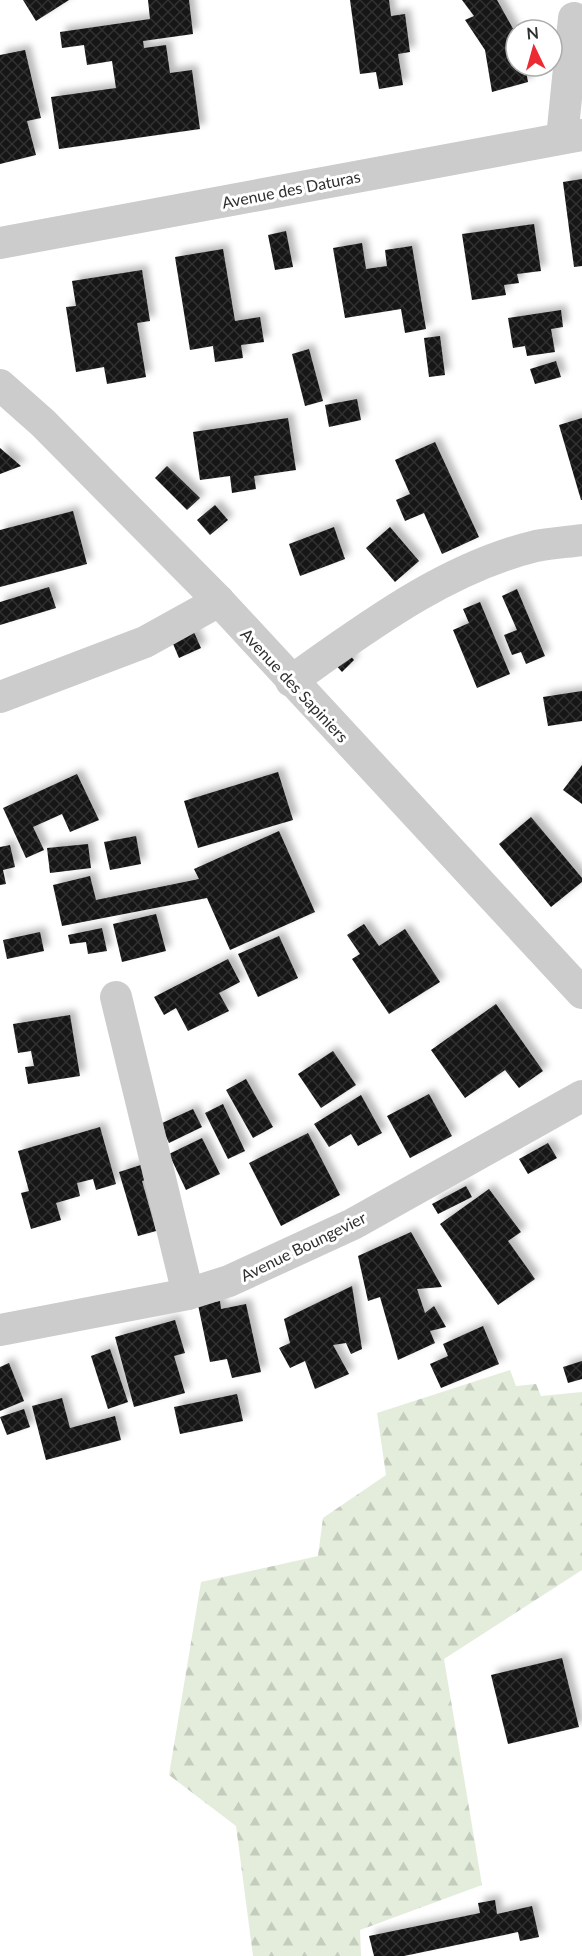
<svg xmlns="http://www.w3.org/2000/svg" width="582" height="1956" viewBox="0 0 582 1956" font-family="Lato,sans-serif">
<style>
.forest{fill:url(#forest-firs)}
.building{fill:url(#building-cross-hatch);filter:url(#shadow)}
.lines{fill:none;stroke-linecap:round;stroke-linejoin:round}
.street{stroke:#ccc;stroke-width:32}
.labels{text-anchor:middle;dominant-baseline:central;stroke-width:6;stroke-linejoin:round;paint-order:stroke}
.street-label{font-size:16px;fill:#2f2f2f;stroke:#fff}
</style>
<defs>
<pattern id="forest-firs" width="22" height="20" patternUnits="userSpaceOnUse" patternTransform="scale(1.5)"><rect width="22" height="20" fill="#e4eddc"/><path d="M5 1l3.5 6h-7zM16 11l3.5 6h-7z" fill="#c4ccbd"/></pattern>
<pattern id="building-cross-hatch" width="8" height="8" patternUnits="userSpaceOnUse" patternTransform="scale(1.5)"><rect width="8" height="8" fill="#161616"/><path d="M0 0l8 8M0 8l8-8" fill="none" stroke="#303030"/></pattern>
<filter id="shadow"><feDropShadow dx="5.5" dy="-5.5" stdDeviation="3" flood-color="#0004"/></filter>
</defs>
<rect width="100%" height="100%" fill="#fff"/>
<!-- forest -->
<polygon class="forest" points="510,1370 516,1386 536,1384 541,1396 582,1392 582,1570 444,1659 482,1885 360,1930 361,1956 253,1956 236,1826 169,1775 201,1582 318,1556 323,1518 386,1475 377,1413"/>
<!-- building -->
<g class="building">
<polygon points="23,0 69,0 36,21"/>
<polygon points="148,0 189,0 193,34 143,41 144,48 166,45 170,73 192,70 200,129 59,149 51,97 116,88 112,61 87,65 84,45 62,48 60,32 150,19"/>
<polygon points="350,0 389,0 391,16 405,14 410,52 398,54 403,85 379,89 376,72 360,74"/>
<polygon points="462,0 497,0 516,34 516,66 525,66 528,82 492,92 485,50 465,20 474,16"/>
<polygon points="25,50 41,118 27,121 36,155 0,164 0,55"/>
<polygon points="582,179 582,266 574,267 563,182"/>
<polygon points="534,224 541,271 517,274 519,283 504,285 506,295 472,300 462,234"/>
<polygon points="286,231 293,267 275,270 268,235"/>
<polygon points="362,243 366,269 387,266 385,250 412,246 426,329 405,333 401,309 345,318 333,248"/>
<polygon points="223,249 235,321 260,317 264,342 241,345 243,358 215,362 213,346 190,350 175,257"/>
<polygon points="142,270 150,321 137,323 146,377 107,384 104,367 76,372 66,307 76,306 72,281"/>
<polygon points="561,310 563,327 551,329 555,352 527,356 525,346 513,348 508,318"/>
<polygon points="440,336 445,375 429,377 424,338"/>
<polygon points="309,349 323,401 305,406 292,354"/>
<polygon points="556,361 561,377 535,384 530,369"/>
<polygon points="357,399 361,420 329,427 325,405"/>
<polygon points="288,418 296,470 254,476 256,489 232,493 230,476 200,480 193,432"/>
<polygon points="582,418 582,500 581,500 559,425"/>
<polygon points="435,442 479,537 442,554 424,513 405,521 396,500 410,494 395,460"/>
<polygon points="0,448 21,466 0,474"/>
<polygon points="167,466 200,498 187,510 155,478"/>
<polygon points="215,505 228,520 210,535 197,520"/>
<polygon points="73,511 87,564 0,587 0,530"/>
<polygon points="334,527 345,559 300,576 289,544"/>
<polygon points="390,527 419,561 395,582 366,548"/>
<polygon points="49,587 56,608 0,625 0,602"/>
<polygon points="517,589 545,656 526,664 521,652 512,655 504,635 517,630 502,596"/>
<polygon points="480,602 510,674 477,688 453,630 469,623 463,609"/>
<polygon points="193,630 201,648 179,658 171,639"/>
<polygon points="346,651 354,660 342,672 333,662"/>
<polygon points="582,691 582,721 548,726 543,697"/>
<polygon points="582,765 582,804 563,790"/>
<polygon points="278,772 293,820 198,848 184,801"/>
<polygon points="77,774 99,820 70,832 62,814 33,827 44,850 26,858 3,808"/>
<polygon points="531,817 582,878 582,882 551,907 499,844"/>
<polygon points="279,831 315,912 230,950 207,898 62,926 53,885 90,876 96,900 199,879 194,869"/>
<polygon points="136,836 141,864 110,870 104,842"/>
<polygon points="88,844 91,868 50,873 47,848"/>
<polygon points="10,845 15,867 3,870 6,884 0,885 0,847"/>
<polygon points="156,914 166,951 122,962 113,924"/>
<polygon points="364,924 379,946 405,929 440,982 389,1014 352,959 360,954 347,935"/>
<polygon points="102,928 107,951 88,954 86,942 70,944 68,935"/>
<polygon points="40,932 44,951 7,959 3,940"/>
<polygon points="279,936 298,978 258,997 238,954"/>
<polygon points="228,959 240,982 219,993 229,1011 188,1031 176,1008 164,1015 154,997"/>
<polygon points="496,1004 543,1071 519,1088 505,1070 465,1098 431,1050"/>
<polygon points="70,1015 80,1076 28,1084 25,1067 34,1066 31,1051 18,1053 13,1024"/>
<polygon points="333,1051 356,1085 321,1108 298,1074"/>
<polygon points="246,1079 273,1127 253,1138 226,1090"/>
<polygon points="429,1094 452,1136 410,1158 387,1116"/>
<polygon points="361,1095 382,1133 358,1146 351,1134 329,1147 314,1124"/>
<polygon points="223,1104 245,1151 228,1159 205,1113"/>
<polygon points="193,1109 202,1127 169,1143 160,1124"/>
<polygon points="100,1127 116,1184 96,1190 93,1179 77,1183 80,1196 56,1203 61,1220 31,1229 21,1193 29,1191 18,1151"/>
<polygon points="308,1133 340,1195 281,1226 249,1163"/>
<polygon points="202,1138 220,1174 186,1190 169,1154"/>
<polygon points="548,1143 557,1158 528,1174 519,1159"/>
<polygon points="147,1163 151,1178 142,1181 156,1231 138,1236 119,1172"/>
<polygon points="466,1186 472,1197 438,1214 432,1204"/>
<polygon points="489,1189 521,1232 508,1241 535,1279 498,1305 440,1224"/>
<polygon points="411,1232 442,1287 417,1289 425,1313 434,1306 446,1327 430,1331 435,1343 398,1360 380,1297 368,1301 358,1256"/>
<polygon points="352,1286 362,1349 351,1354 346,1343 333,1345 349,1374 315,1389 305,1361 290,1368 279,1348 290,1343 284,1319"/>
<polygon points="220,1301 221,1309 246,1304 261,1372 232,1378 227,1359 210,1362 198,1305"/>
<polygon points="175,1320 185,1353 174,1356 185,1393 134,1407 115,1337"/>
<polygon points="483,1326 499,1364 441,1388 430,1364 448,1356 443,1344"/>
<polygon points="110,1349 128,1402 108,1409 91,1356"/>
<polygon points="582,1361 582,1379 568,1383 563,1367"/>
<polygon points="9,1363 24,1401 0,1411 0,1367"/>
<polygon points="237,1394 243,1421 180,1434 174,1407"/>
<polygon points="62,1398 70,1428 115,1416 121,1440 46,1460 32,1406"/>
<polygon points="24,1409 30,1427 7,1435 0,1417"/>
<polygon points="562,1658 579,1727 508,1744 491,1675"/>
<polygon points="495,1900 497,1914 532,1906 539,1937 520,1941 518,1932 404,1956 374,1956 369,1936 480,1913 478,1903"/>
</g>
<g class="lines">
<!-- street -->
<g class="street">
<polyline points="562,138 574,18"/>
<polyline points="0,243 582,135"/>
<polyline points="0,385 43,423 219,601 582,993"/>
<path d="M291,681c75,-53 154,-113 245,-135 15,-3 31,-4 46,-6"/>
<polyline points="0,697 145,642 219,601"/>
<polyline points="116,997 188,1294"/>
<polyline points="0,1330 188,1294 229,1281 353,1224 582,1096"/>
</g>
</g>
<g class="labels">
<!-- street labels -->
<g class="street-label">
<text transform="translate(291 189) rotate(-11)">Avenue des Daturas</text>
<text transform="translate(295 685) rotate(47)">Avenue des Sapiniers</text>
<text transform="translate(303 1246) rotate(-26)">Avenue Boungevier</text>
</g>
</g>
<!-- north arrow -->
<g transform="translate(534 48) rotate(355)"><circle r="28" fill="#ffffff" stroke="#acacac" stroke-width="1.5"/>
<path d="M0-4.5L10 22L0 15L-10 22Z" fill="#ed2a31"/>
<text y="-9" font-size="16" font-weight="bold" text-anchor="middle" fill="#2f2f2f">N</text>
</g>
</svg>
